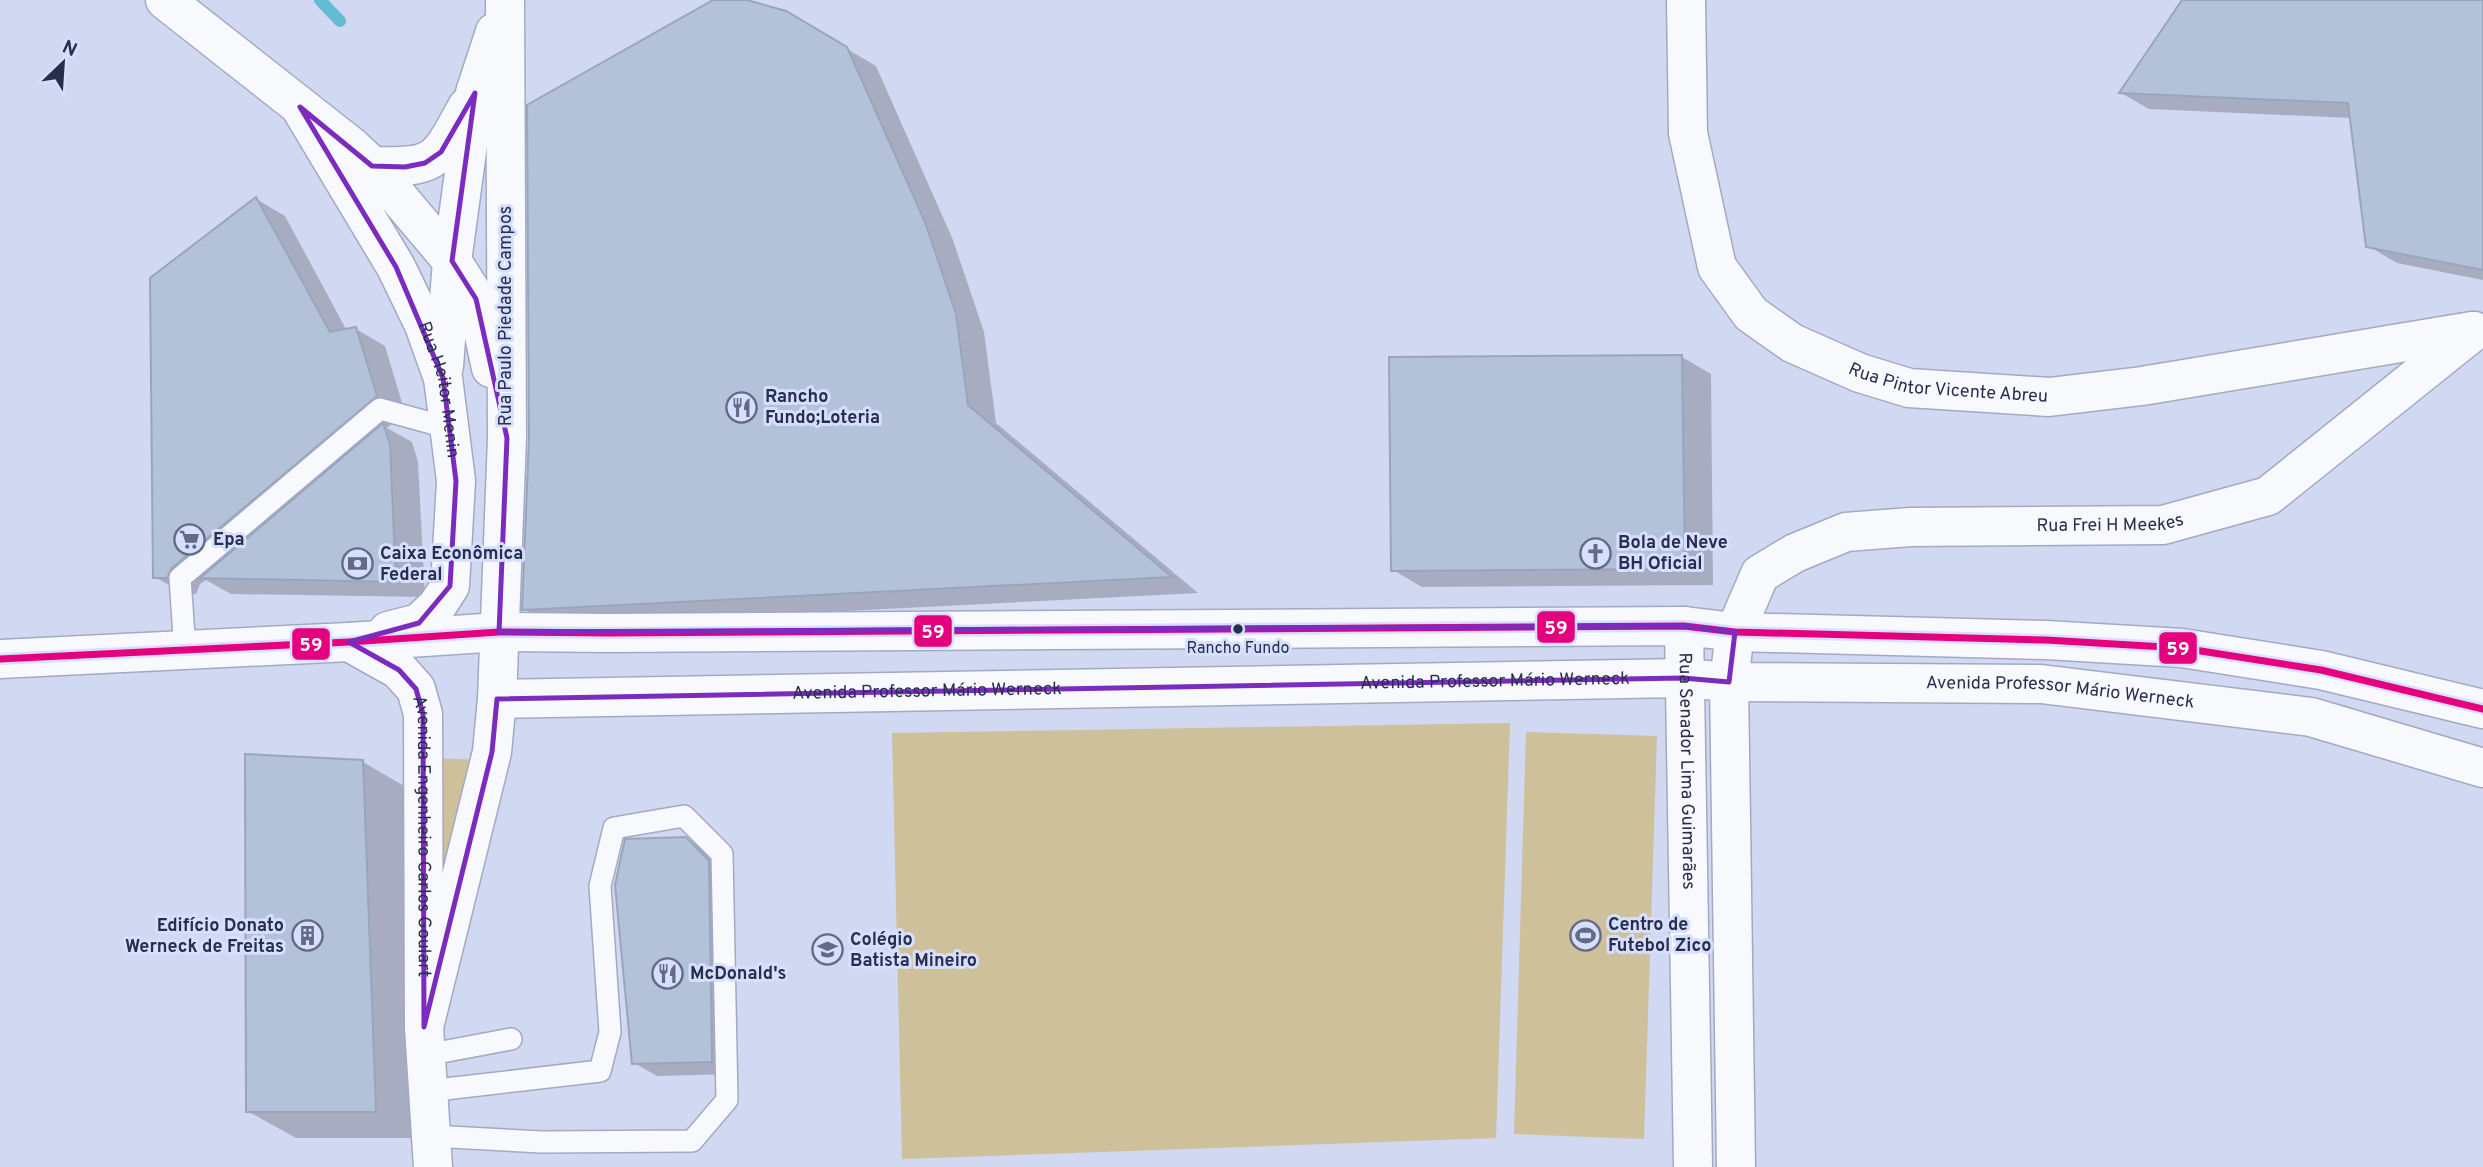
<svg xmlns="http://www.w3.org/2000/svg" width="2483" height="1167" viewBox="0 0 2483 1167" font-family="Overpass,sans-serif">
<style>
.green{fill:#cdc09a}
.shadow{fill:#0003}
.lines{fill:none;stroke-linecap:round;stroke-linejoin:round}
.stream{stroke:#64bcd2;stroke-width:12}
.building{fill:#b4c2d9;stroke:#98a6bd;stroke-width:2}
.lane-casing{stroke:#a3a9c2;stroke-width:24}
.street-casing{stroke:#a3a9c2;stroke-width:41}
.secondary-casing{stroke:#a3a9c2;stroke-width:41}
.lane{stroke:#f8f9fd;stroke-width:21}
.street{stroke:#f8f9fd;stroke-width:38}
.secondary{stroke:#f8f9fd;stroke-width:38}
.bus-1-casing{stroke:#d6dffe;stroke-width:12}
.bus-1{stroke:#e5007d;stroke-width:7}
.marked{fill:none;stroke:#7b2cbf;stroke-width:5;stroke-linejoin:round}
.bus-dot{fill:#282f4c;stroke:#d6dffe;stroke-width:2.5}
.labels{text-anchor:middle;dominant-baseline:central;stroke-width:6;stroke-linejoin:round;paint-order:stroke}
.bus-label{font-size:16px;fill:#282f4c;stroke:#d6dffe}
.street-label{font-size:18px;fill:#282f4c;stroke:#d6dffe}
.poi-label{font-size:18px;font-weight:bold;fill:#282f4c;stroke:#d6dffe;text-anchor:start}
.line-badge{stroke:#d6dffe;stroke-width:2.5}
.badge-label{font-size:19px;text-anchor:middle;font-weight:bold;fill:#fff}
</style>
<rect width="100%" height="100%" fill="#d1d8f1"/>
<!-- green -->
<g class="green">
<polygon points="1510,723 1496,1138 902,1159 892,733"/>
<polygon points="1526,732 1657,736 1644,1139 1514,1134"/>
<polygon points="428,758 486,760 445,898"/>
</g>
<!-- shadow -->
<g class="shadow">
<polygon points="717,0 741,0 785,12 876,66 953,240 984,332 996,423 1198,593 553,626 524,609"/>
<polygon points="2184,0 2483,0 2483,280 2397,263 2368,246 2351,118 2149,109 2121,93"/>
<polygon points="256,199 285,216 347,331 356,329 385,346 405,413 387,428 412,442 418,462 425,597 231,594 206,580 200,584 196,594 183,593 155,577"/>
<polygon points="1682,357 1711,374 1713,585 1422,587 1393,570"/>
<polygon points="363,762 411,790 423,1138 296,1138 247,1111"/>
<polygon points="686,838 709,852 731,876 735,1074 657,1076 634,1063"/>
</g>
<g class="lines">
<!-- stream -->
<polyline class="stream" points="320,0 340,21"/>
</g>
<!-- building -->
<g class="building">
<polygon points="713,0 747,0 786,11 847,47 925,222 956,314 968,405 1172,577 522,610 529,439 527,105"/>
<polygon points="2182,0 2483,0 2483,270 2366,247 2348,103 2119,93"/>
<polygon points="256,197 330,332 356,327 377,396 172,568 167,578 153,578 150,278"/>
<polygon points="1682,355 1685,569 1391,571 1389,357"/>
<polygon points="383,423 390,444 396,582 200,578"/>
<polygon points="245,754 363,760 376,1112 246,1112"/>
<polygon points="686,837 709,861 712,1062 632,1064 615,885 621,857 625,839"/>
</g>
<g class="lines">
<defs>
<g id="lane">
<polyline points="185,651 180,578 380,409 449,428"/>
<polyline points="426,1055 511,1039"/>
<polyline points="428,1091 600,1071 610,1032 600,886 614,828 684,816 722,854 727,1100 692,1141 542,1142 431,1136"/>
</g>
<g id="street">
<path id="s1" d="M1686,0l2,133 29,134 34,47 41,29 68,30 49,15 140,9 93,-11 330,-55"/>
<path id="s2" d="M1684,626l9,541"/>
<path id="s3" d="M1736,1167l-7,-485 6,-50 25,-58 35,-21 51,-21 64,-5 253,-2 105,-29 206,-165"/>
</g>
<g id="secondary">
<polyline points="165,0 352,147 372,166 452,261 476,299 491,368"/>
<path id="s4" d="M300,107l96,160 28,58 19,53 13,103 -6,105 -13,20 -18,17 -31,8"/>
<path d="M372,166c65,2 65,-4 95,-59"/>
<polyline points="444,366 452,261 475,93 495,32"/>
<path id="s5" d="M349,642l50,28 17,19 7,25 1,313 9,140"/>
<polyline points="0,659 349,642 499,632 608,633 1684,626 1735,632 2046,640 2182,648 2321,670 2483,709"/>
<path id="s6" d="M497,699l1186,-21 46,4 312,2 270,33 172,51"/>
<polyline points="424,1027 492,752 497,699 507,438 505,0"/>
</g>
</defs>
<!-- lane casing -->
<use href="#lane" class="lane-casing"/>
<!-- street casing -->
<use href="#street" class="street-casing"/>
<!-- secondary casing -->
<use href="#secondary" class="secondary-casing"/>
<!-- lane -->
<use href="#lane" class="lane"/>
<!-- street -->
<use href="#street" class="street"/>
<!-- secondary -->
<use href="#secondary" class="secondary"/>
<defs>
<polyline id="bus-1" points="0,659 349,642 499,632 608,633 1684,626 1735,632 2046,640 2182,648 2321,670 2483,709"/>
</defs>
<!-- bus-1 casing -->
<use href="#bus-1" class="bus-1-casing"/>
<!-- bus-1 -->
<use href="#bus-1" class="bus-1"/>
</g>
<!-- marked area -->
<path class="marked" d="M475,93l-23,168 24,38 31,139 -8,194 1185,-6 51,6 -6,50 -46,-4 -1186,21 -5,53 -68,275 -1,-313 -7,-25 -17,-19 -50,-28 70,-19 31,-37 6,-105 -13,-103 -47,-111 -96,-160 72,59 33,1 20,-4 16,-11z"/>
<!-- icons -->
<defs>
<symbol id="restaurant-ring" viewBox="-11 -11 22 22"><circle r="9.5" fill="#d6dffe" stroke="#636a86" stroke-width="1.5"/><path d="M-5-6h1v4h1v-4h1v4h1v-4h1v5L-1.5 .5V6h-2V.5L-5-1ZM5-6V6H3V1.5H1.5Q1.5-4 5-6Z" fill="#636a86"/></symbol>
<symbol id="supermarket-ring" viewBox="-11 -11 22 22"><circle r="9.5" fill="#d6dffe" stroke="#636a86" stroke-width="1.5"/><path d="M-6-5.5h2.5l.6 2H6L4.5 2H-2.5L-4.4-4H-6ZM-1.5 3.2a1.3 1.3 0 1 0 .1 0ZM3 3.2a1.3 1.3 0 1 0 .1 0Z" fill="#636a86"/></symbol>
<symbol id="church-ring" viewBox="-11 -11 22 22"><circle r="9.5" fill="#d6dffe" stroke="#636a86" stroke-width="1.5"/><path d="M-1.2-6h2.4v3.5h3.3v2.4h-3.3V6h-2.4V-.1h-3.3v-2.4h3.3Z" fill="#636a86"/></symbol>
<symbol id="bank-ring" viewBox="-11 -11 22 22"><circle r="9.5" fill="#d6dffe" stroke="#636a86" stroke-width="1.5"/><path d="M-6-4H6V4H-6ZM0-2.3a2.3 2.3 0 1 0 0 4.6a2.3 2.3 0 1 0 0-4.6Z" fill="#636a86"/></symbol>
<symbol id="stadium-ring" viewBox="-11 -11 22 22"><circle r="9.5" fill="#d6dffe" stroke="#636a86" stroke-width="1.5"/><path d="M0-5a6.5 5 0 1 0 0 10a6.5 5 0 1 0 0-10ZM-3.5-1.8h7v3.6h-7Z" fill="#636a86"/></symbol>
<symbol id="building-ring" viewBox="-11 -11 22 22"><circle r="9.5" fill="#d6dffe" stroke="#636a86" stroke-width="1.5"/><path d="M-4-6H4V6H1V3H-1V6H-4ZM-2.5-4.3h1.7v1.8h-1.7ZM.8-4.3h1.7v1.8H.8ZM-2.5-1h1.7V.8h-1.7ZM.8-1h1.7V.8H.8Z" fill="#636a86"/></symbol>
<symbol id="school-ring" viewBox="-11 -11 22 22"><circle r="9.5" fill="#d6dffe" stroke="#636a86" stroke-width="1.5"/><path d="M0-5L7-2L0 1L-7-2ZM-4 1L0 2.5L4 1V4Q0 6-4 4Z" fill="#636a86"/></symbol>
</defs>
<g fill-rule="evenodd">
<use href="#restaurant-ring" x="724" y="390" width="35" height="35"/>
<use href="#supermarket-ring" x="172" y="522" width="35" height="35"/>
<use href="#church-ring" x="1578" y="536" width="35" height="35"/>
<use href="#bank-ring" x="340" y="546" width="35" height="35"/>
<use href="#stadium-ring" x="1568" y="918" width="35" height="35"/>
<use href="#building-ring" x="290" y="918" width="35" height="35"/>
<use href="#school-ring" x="810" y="932" width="35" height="35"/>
<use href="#restaurant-ring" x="650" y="956" width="35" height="35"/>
</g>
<!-- markers -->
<circle class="bus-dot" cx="1238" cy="629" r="6"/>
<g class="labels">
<!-- bus labels -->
<g class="bus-label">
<text x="1238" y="649">Rancho Fundo</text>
</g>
<!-- street labels -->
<g class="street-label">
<text transform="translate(506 316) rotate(-90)">Rua Paulo Piedade Campos</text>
<text stroke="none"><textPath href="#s1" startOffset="542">Rua Pintor Vicente Abreu</textPath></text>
<text stroke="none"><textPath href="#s4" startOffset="318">Rua Heitor Menin</textPath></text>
<text stroke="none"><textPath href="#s3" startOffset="959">Rua Frei H Meekes</textPath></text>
<text stroke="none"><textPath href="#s6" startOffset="998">Avenida Professor Mário Werneck</textPath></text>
<text stroke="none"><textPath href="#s6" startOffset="430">Avenida Professor Mário Werneck</textPath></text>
<text stroke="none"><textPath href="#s6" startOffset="1564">Avenida Professor Mário Werneck</textPath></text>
<text stroke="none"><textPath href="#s2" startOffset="145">Rua Senador Lima Guimarães</textPath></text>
<text stroke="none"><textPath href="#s5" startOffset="231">Avenida Engenheiro Carlos Goulart</textPath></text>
</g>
<!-- poi labels -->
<g class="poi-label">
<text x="765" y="397">Rancho<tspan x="765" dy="21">Fundo;Loteria</tspan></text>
<text x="213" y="540">Epa</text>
<text x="1618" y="543">Bola de Neve<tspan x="1618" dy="21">BH Oficial</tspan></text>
<text x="380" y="554">Caixa Econômica<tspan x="380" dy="21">Federal</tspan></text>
<text x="1608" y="925">Centro de<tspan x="1608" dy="21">Futebol Zico</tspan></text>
<text x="284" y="926" text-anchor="end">Edifício Donato<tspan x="284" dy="21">Werneck de Freitas</tspan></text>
<text x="850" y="940">Colégio<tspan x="850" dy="21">Batista Mineiro</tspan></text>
<text x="690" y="974">McDonald's</text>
</g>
</g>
<g class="line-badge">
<rect x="1536" y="610" width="40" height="34" rx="7" fill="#e5007d"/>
<rect x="913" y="614" width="40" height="34" rx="7" fill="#e5007d"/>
<rect x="291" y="627" width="40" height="34" rx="7" fill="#e5007d"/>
<rect x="2158" y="631" width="40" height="34" rx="7" fill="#e5007d"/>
</g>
<g class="badge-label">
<text x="1556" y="634">59</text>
<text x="933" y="638">59</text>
<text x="311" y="651">59</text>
<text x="2178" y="655">59</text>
</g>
<!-- north arrow -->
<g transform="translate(63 63) rotate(25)" stroke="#d6dffe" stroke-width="5" paint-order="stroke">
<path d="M0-5L12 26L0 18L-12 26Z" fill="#282f4c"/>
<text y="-10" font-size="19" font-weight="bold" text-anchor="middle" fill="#282f4c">N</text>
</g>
</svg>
